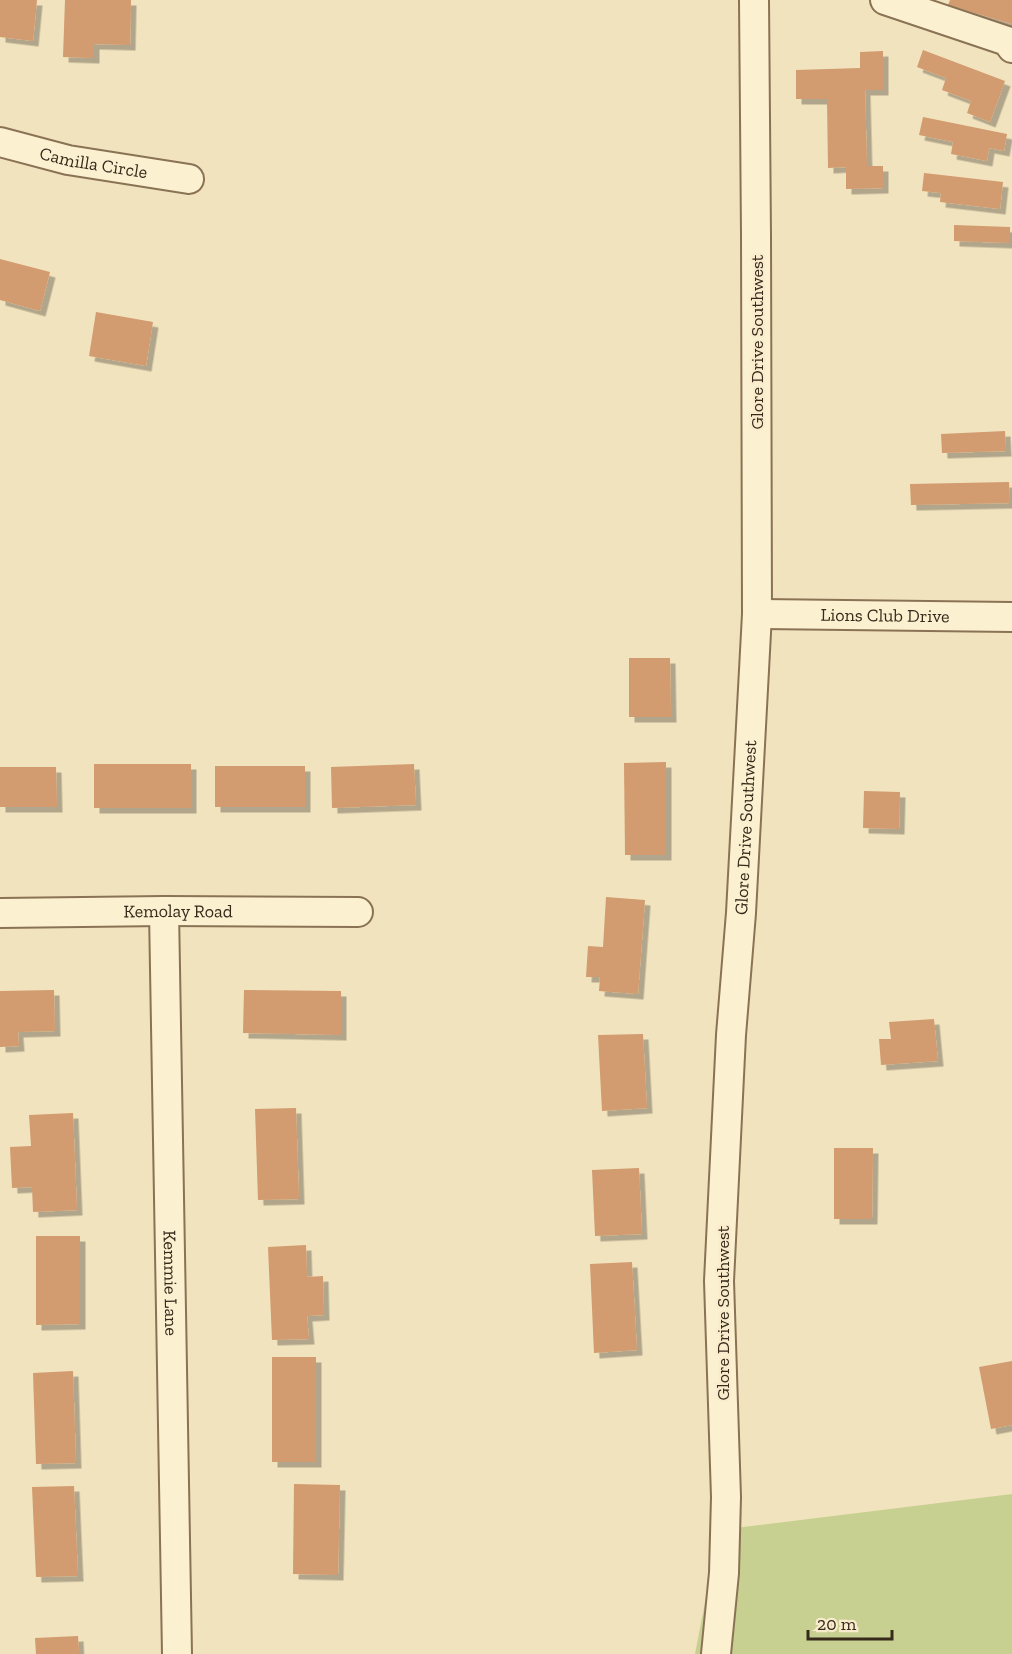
<svg xmlns="http://www.w3.org/2000/svg" width="1012" height="1654" viewBox="0 0 1012 1654" font-family="'Zilla Slab',serif">
<style>
.green{fill:#c7d090}
.building{fill:#d29b6f;filter:url(#shadow)}
.lines{fill:none;stroke-linecap:round;stroke-linejoin:round}
.minor-casing{stroke:#8a7255;stroke-width:32}
.minor{stroke:#fbf0d0;stroke-width:28}
.labels{text-anchor:middle;dominant-baseline:central;stroke-width:4.5;stroke-linejoin:round;paint-order:stroke}
.street-label{font-size:18px;fill:#382a1b;stroke:#f8eccd}
</style>
<defs>
<filter id="shadow"><feDropShadow dx="5.5" dy="5.5" stdDeviation="0" flood-color="#0004"/></filter>
</defs>
<rect width="100%" height="100%" fill="#f1e3bd"/>
<!-- green -->
<polygon class="green" points="1012,1494 1012,1654 695,1654 719,1530"/>
<!-- building -->
<g class="building">
<polygon points="0,0 37,0 33,41 0,37"/>
<polygon points="65,0 131,0 130,45 94,44 94,58 63,57"/>
<polygon points="950,0 1012,0 1012,24 948,5"/>
<polygon points="923,50 1005,81 990,122 967,113 971,101 942,90 946,78 917,67"/>
<polygon points="883,51 883,90 865,90 867,166 883,166 883,188 846,189 846,167 828,168 827,99 796,99 796,70 860,68 860,52"/>
<polygon points="923,117 1007,134 1004,151 989,148 987,161 951,154 953,142 919,135"/>
<polygon points="924,173 1003,182 1000,209 940,202 941,193 922,191"/>
<polygon points="954,225 1010,227 1010,243 954,241"/>
<polygon points="0,259 50,272 40,311 0,300"/>
<polygon points="96,312 153,322 146,366 89,356"/>
<polygon points="1005,431 1006,451 942,453 941,434"/>
<polygon points="1009,482 1010,503 911,505 910,484"/>
<polygon points="629,658 670,658 671,717 629,717"/>
<polygon points="666,762 666,855 625,855 624,763"/>
<rect x="94" y="764" width="97" height="44"/>
<polygon points="414,764 416,805 332,808 331,767"/>
<rect x="215" y="766" width="90" height="41"/>
<polygon points="0,767 56,767 57,807 0,807"/>
<polygon points="864,791 900,792 899,829 863,828"/>
<polygon points="606,897 645,900 638,994 599,991 600,977 586,977 588,946 603,947"/>
<polygon points="54,990 55,1031 18,1032 19,1046 0,1047 0,991"/>
<polygon points="244,990 341,991 341,1035 243,1033"/>
<polygon points="934,1019 938,1061 881,1065 879,1039 891,1039 889,1022"/>
<polygon points="643,1034 647,1108 602,1111 598,1035"/>
<polygon points="296,1108 299,1199 258,1200 255,1109"/>
<polygon points="73,1113 77,1210 33,1212 32,1187 12,1188 10,1147 31,1146 29,1115"/>
<polygon points="834,1148 873,1148 872,1219 834,1219"/>
<polygon points="639,1168 642,1234 595,1236 592,1170"/>
<polygon points="36,1236 80,1236 80,1324 36,1325"/>
<polygon points="306,1245 307,1277 323,1276 324,1315 307,1316 309,1339 272,1340 268,1247"/>
<polygon points="632,1262 637,1350 594,1353 590,1264"/>
<rect x="272" y="1357" width="44" height="105"/>
<polygon points="1012,1361 1012,1425 991,1429 979,1367"/>
<polygon points="73,1371 76,1463 36,1464 33,1373"/>
<polygon points="294,1484 340,1485 338,1575 293,1574"/>
<polygon points="74,1486 78,1576 36,1577 32,1487"/>
<polygon points="78,1636 79,1654 36,1654 35,1638"/>
</g>
<g class="lines">
<defs>
<g id="minor">
<polyline points="885,0 1007,41 1012,48"/>
<path id="s1" d="M0,142l68,18 121,19"/>
<path id="s2" d="M757,614l255,3"/>
<path id="s3" d="M164,911l13,743"/>
<path id="s4" d="M0,913l164,-2 194,1"/>
<path id="s5" d="M716,1654l8,-81 2,-76 -7,-216 12,-246 10,-122 16,-299 -1,-379 -2,-235"/>
</g>
</defs>
<!-- minor casing -->
<use href="#minor" class="minor-casing"/>
<!-- minor -->
<use href="#minor" class="minor"/>
</g>
<g class="labels">
<!-- street labels -->
<g class="street-label">
<text stroke="none"><textPath href="#s1" startOffset="96">Camilla Circle</textPath></text>
<text transform="translate(757 342) rotate(-90)">Glore Drive Southwest</text>
<text stroke="none"><textPath href="#s2" startOffset="128">Lions Club Drive</textPath></text>
<text stroke="none"><textPath href="#s5" startOffset="828">Glore Drive Southwest</textPath></text>
<text stroke="none"><textPath href="#s4" startOffset="178">Kemolay Road</textPath></text>
<text stroke="none"><textPath href="#s3" startOffset="372">Kemmie Lane</textPath></text>
<text transform="translate(723 1313) rotate(-90)">Glore Drive Southwest</text>
</g>
</g>
<!-- scale -->
<path d="M808 1630v9h84v-9" fill="none" stroke="#382a1b" stroke-width="3"/>
<text x="817" y="1630" font-size="18" fill="#382a1b" stroke="#f8eccd" stroke-width="4.5" paint-order="stroke">20 m</text>
</svg>
